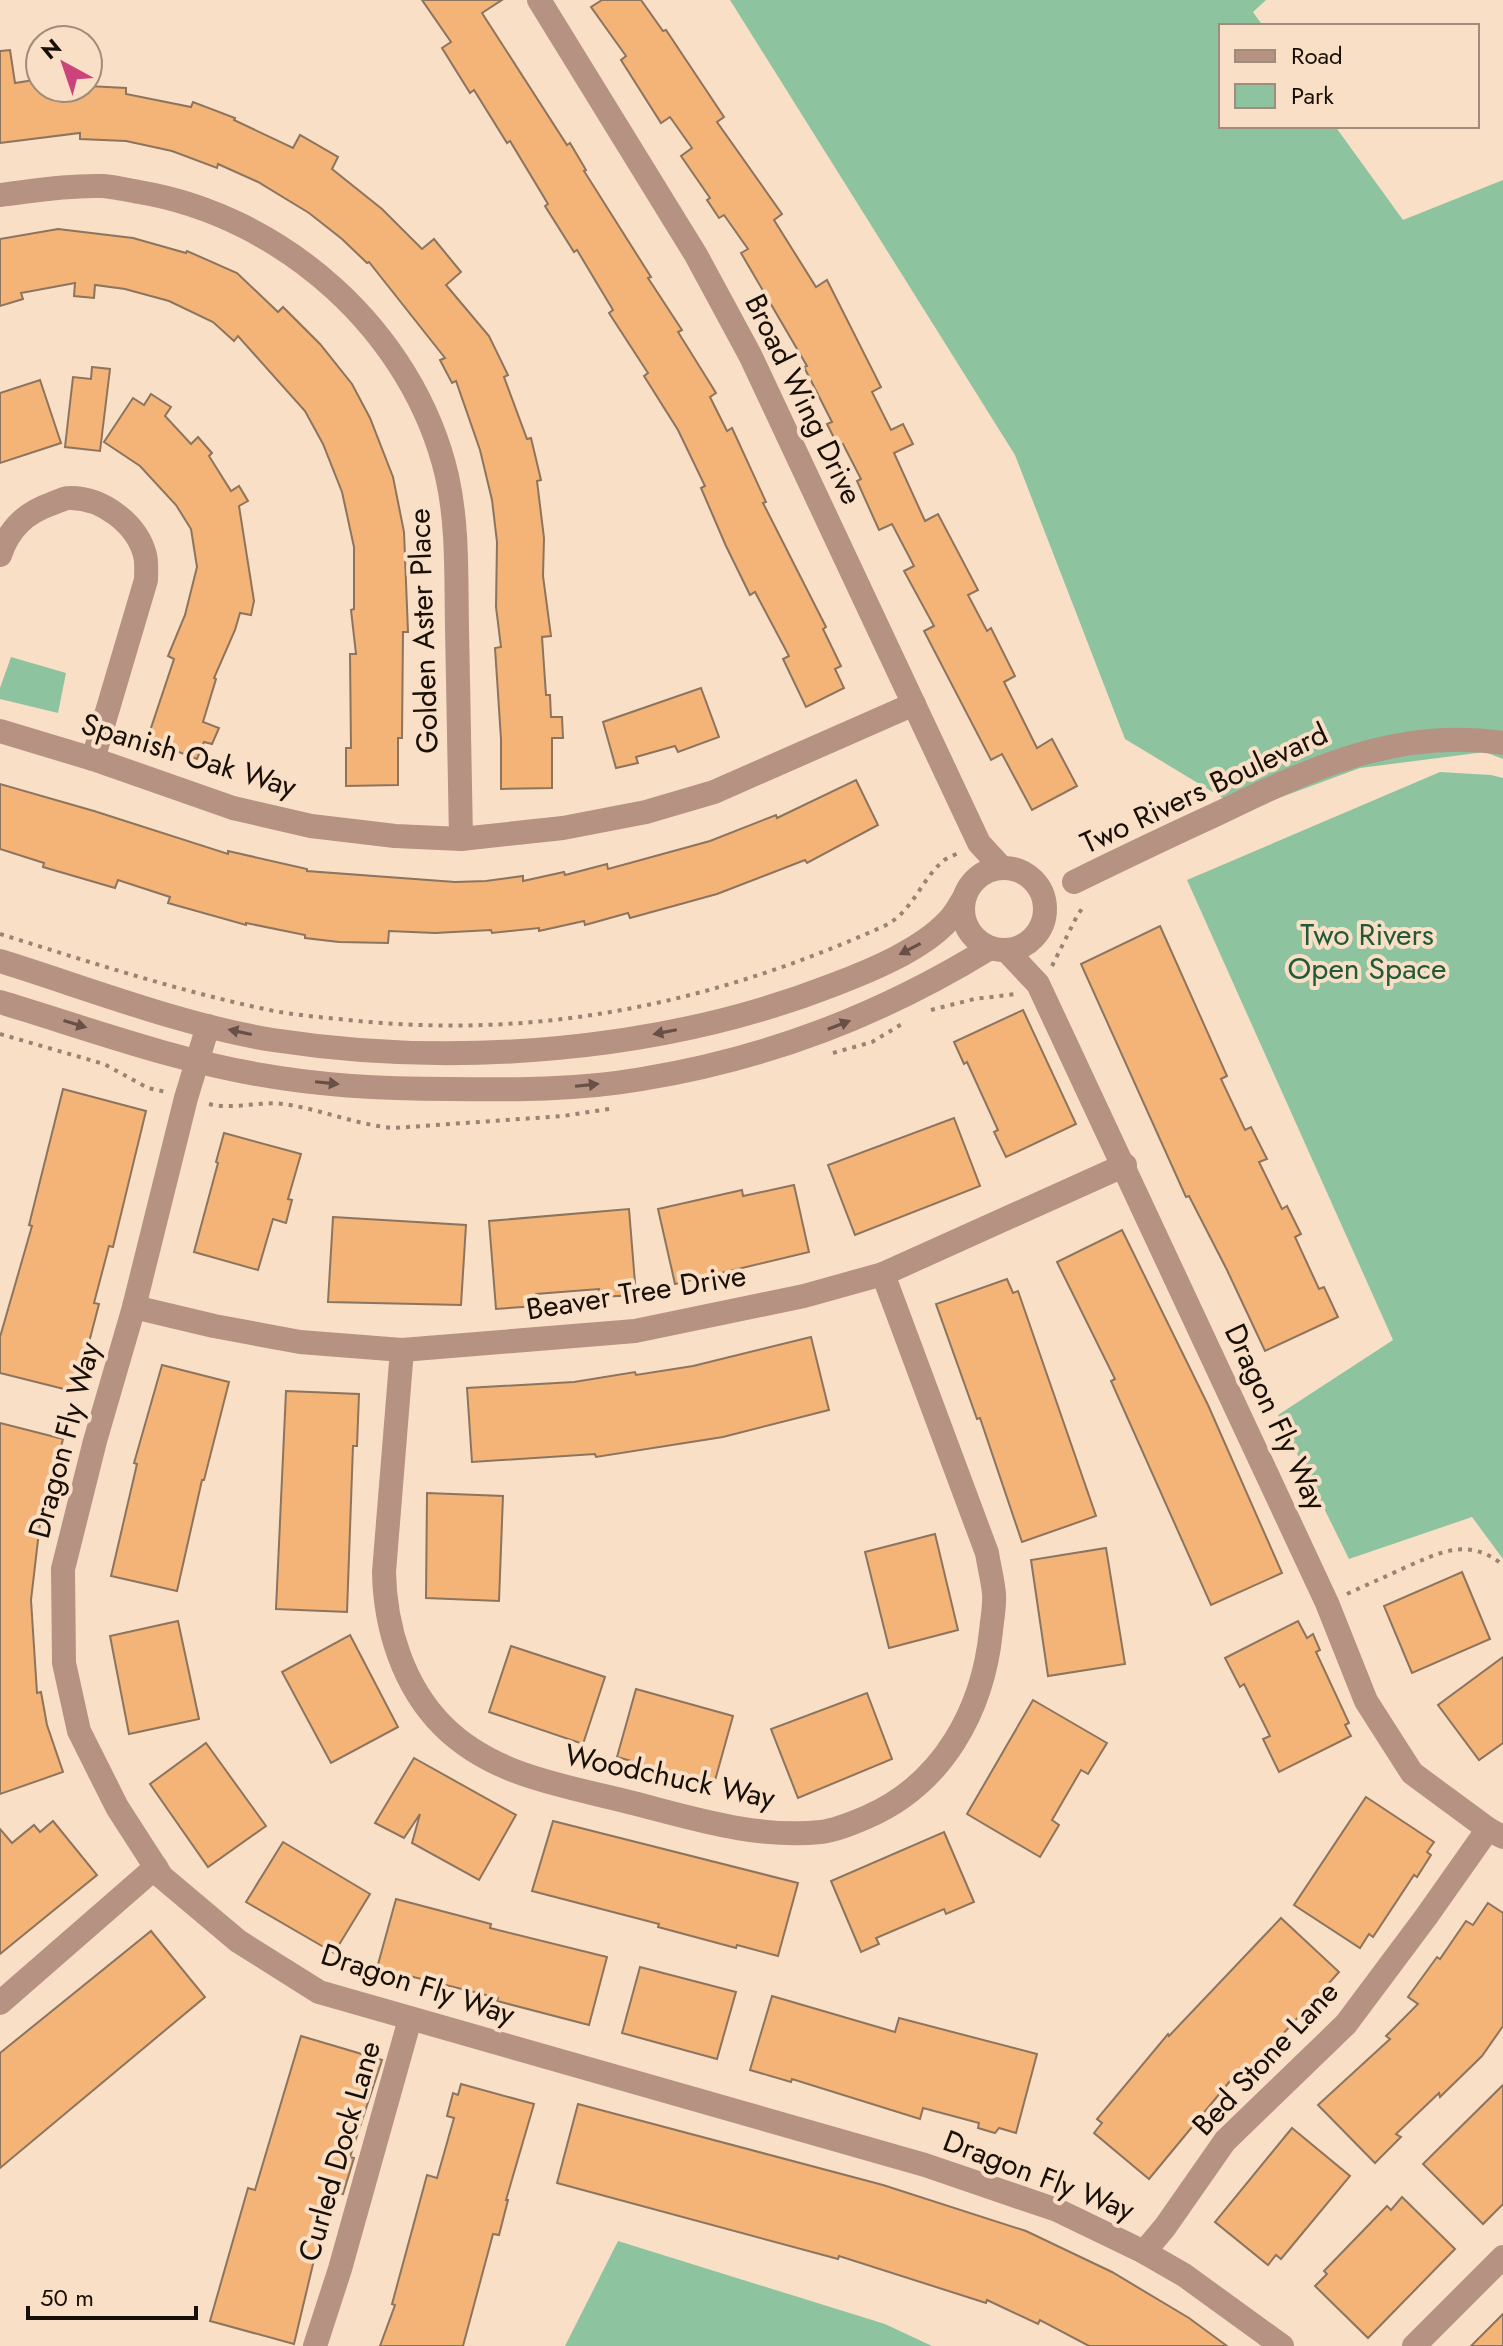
<svg xmlns="http://www.w3.org/2000/svg" width="1503" height="2346" viewBox="0 0 1503 2346" font-family="Jost,sans-serif">
<style>
.green{fill:#8dc49f}
.building{fill:#f4b377;stroke:#8c745e;stroke-width:2}
.lines{fill:none;stroke-linecap:round;stroke-linejoin:round}
.path{stroke:#978473;stroke-width:4;stroke-dasharray:4 6;stroke-linecap:butt}
.street{stroke:#b69283;stroke-width:24}
.oneway{fill:#675045}
.labels{text-anchor:middle;dominant-baseline:central;stroke-width:8;stroke-linejoin:round;paint-order:stroke}
.street-label{font-size:30px;fill:#180f07;stroke:#fadfc7}
.park-label{font-size:30px;fill:#215a38;stroke:#fadfc7}
</style>
<rect width="100%" height="100%" fill="#fadfc7"/>
<!-- green -->
<g class="green">
<polygon points="730,0 1266,0 1253,12 1263,26 1221,26 1221,126 1335,126 1403,220 1503,180 1503,759 1485,752 1360,768 1244,811 1125,739 1015,455"/>
<polygon points="11,657 66,673 58,713 0,699 0,688"/>
<polygon points="1440,772 1491,775 1503,778 1503,1559 1472,1517 1349,1559 1278,1415 1393,1340 1187,880"/>
<polygon points="618,2241 885,2324 932,2346 565,2346"/>
</g>
<!-- building -->
<g class="building">
<polygon points="422,0 502,0 482,13 567,145 570,143 586,170 584,171 651,277 648,278 682,330 678,332 716,393 710,397 727,431 732,428 766,502 763,503 826,627 823,629 841,666 835,669 844,688 806,707 783,659 789,656 755,592 750,595 726,546 701,488 705,486 678,430 644,376 648,373 609,313 613,310 577,250 574,252 545,206 548,204 510,141 507,143 474,90 470,93 442,48 451,42"/>
<polygon points="602,0 641,0 663,31 666,30 724,117 717,122 782,214 774,220 816,287 827,280 881,387 872,392 891,430 903,424 913,444 894,453 925,521 938,514 978,590 968,595 987,631 991,628 1015,676 1004,682 1037,748 1052,739 1077,786 1032,810 1002,754 991,760 924,631 934,626 904,571 914,566 892,524 879,530 857,481 861,479 843,444 838,446 827,424 832,422 804,367 807,366 741,253 748,249 724,215 719,218 707,200 710,198 681,156 692,148 670,117 661,123 621,60 626,56 591,7"/>
<polygon points="10,50 15,83 40,79 40,88 52,88 52,92 88,88 88,86 126,88 126,94 191,107 193,102 235,118 234,120 293,148 300,135 338,157 332,169 382,209 422,249 434,239 461,272 446,285 489,336 508,375 504,377 527,439 531,438 541,480 537,481 544,538 543,576 551,636 542,637 546,695 550,695 551,717 562,717 563,738 552,738 552,788 501,789 501,739 495,648 501,647 496,607 497,542 492,500 480,450 456,381 452,383 440,360 445,358 369,262 367,263 342,239 309,213 258,182 218,164 217,168 172,151 126,141 80,139 80,133 0,143 0,51"/>
<polygon points="58,229 133,238 186,253 187,251 237,273 278,312 283,307 320,344 352,384 370,418 393,477 404,532 408,632 403,632 402,738 398,738 398,785 346,786 346,748 351,748 350,654 356,654 351,610 354,609 354,547 342,492 323,444 305,411 238,336 234,341 213,322 169,301 125,289 95,285 94,298 74,296 75,283 21,293 23,299 0,306 0,239"/>
<polygon points="92,367 110,369 100,451 65,447 73,377 91,379"/>
<polygon points="40,380 61,443 0,463 0,393"/>
<polygon points="151,394 171,407 165,416 191,444 198,437 212,453 209,456 231,491 239,486 248,501 239,506 254,601 251,615 240,613 235,630 214,678 216,679 203,722 219,728 212,744 204,742 197,759 147,740 174,659 168,656 185,615 197,567 191,529 176,505 140,466 104,442 133,398 144,405"/>
<polygon points="701,688 719,737 678,752 675,746 636,757 638,763 616,768 603,722"/>
<polygon points="856,780 878,825 807,863 805,860 717,894 630,918 628,913 585,925 584,921 539,931 539,928 492,933 491,930 435,933 389,931 388,943 339,942 305,938 305,935 246,923 246,925 168,903 170,897 118,880 115,888 43,867 44,863 0,849 0,784 94,811 228,854 228,851 307,869 307,871 455,882 486,881 523,876 523,881 564,872 565,875 607,864 608,869 710,841 776,815 777,818"/>
<polygon points="1160,926 1227,1076 1221,1079 1245,1130 1251,1127 1267,1159 1259,1162 1282,1209 1287,1206 1301,1234 1295,1237 1319,1289 1324,1287 1338,1317 1265,1351 1227,1270 1189,1196 1186,1197 1081,964"/>
<polygon points="1023,1010 1076,1124 1006,1157 994,1132 998,1130 967,1062 964,1064 954,1042"/>
<polygon points="63,1089 146,1111 113,1247 109,1246 94,1303 99,1304 76,1392 0,1373 0,1337 32,1226 29,1225"/>
<polygon points="954,1118 980,1186 855,1235 828,1165"/>
<polygon points="224,1133 301,1154 288,1199 292,1200 286,1223 273,1219 258,1270 194,1252 218,1163 216,1162"/>
<polygon points="794,1185 809,1252 675,1284 658,1209 742,1190 743,1196"/>
<polygon points="629,1209 636,1295 600,1297 599,1289 536,1294 537,1306 496,1309 489,1221"/>
<polygon points="333,1217 466,1225 461,1305 328,1302"/>
<polygon points="1122,1230 1208,1405 1282,1573 1211,1605 1111,1381 1115,1379 1057,1262"/>
<polygon points="1007,1279 1013,1293 1018,1291 1096,1516 1022,1542 980,1418 977,1419 936,1304"/>
<polygon points="811,1337 829,1410 723,1437 596,1457 595,1454 472,1462 467,1388 574,1382 635,1372 636,1375 693,1366"/>
<polygon points="162,1365 229,1382 204,1480 202,1480 177,1591 111,1576 137,1464 134,1463"/>
<polygon points="286,1391 359,1394 357,1446 353,1446 347,1612 276,1609"/>
<polygon points="0,1423 63,1439 46,1507 42,1506 31,1600 37,1693 41,1692 47,1725 63,1772 0,1794"/>
<polygon points="427,1493 503,1496 499,1601 426,1598"/>
<polygon points="935,1534 958,1630 889,1648 865,1552"/>
<polygon points="1106,1548 1125,1664 1048,1676 1031,1560"/>
<polygon points="1462,1572 1490,1639 1412,1673 1384,1606"/>
<polygon points="178,1621 199,1719 129,1734 110,1636"/>
<polygon points="1298,1621 1307,1638 1313,1634 1320,1650 1316,1652 1349,1723 1345,1725 1351,1736 1279,1772 1263,1739 1270,1736 1244,1684 1240,1687 1225,1658"/>
<polygon points="350,1635 398,1727 331,1763 282,1672"/>
<polygon points="511,1646 605,1677 583,1744 489,1712"/>
<polygon points="1503,1657 1503,1743 1479,1760 1438,1705"/>
<polygon points="636,1689 733,1716 714,1784 617,1757"/>
<polygon points="867,1693 892,1759 798,1798 771,1729"/>
<polygon points="1033,1700 1107,1743 1088,1774 1081,1770 1052,1820 1059,1825 1040,1857 967,1814"/>
<polygon points="206,1743 266,1826 208,1867 150,1784"/>
<polygon points="414,1758 516,1815 479,1880 412,1843 420,1814 404,1838 375,1823"/>
<polygon points="1366,1797 1434,1842 1427,1852 1431,1855 1417,1877 1414,1875 1373,1937 1369,1934 1360,1948 1294,1905"/>
<polygon points="53,1821 97,1875 0,1954 0,1829 12,1843 34,1825 40,1832"/>
<polygon points="553,1821 798,1883 778,1956 737,1945 736,1948 658,1927 659,1924 532,1891"/>
<polygon points="944,1832 974,1902 946,1914 944,1909 876,1938 879,1944 861,1952 831,1881"/>
<polygon points="283,1842 370,1894 334,1953 246,1902"/>
<polygon points="396,1899 491,1924 490,1928 607,1957 589,2025 497,2001 498,1998 377,1968"/>
<polygon points="1488,1903 1503,1913 1503,2026 1482,2056 1440,2097 1439,2093 1396,2134 1401,2137 1375,2163 1318,2105 1390,2039 1386,2036 1418,2004 1408,1997 1437,1957 1440,1959 1466,1921 1473,1925"/>
<polygon points="1281,1918 1339,1972 1273,2045 1277,2049 1257,2069 1254,2066 1246,2074 1240,2069 1149,2179 1094,2133 1102,2123 1097,2119 1168,2034 1169,2036"/>
<polygon points="151,1931 205,1997 0,2168 0,2053"/>
<polygon points="640,1967 736,1992 717,2059 622,2033"/>
<polygon points="772,1996 895,2032 899,2018 1037,2054 1016,2133 999,2128 995,2133 978,2128 979,2123 923,2108 920,2119 792,2079 791,2082 750,2070"/>
<polygon points="301,2036 382,2060 350,2157 354,2158 343,2194 336,2192 322,2244 318,2243 294,2344 210,2321 248,2188 255,2190"/>
<polygon points="461,2084 534,2104 506,2200 508,2200 499,2235 493,2234 463,2346 380,2346 395,2305 392,2304 427,2175 437,2178 454,2118 447,2116 453,2093 458,2095"/>
<polygon points="1503,2085 1503,2204 1483,2224 1423,2164"/>
<polygon points="578,2104 883,2185 1026,2231 1112,2272 1189,2318 1227,2346 1089,2346 1040,2320 1038,2324 987,2300 986,2303 839,2256 838,2259 557,2183"/>
<polygon points="1292,2128 1350,2176 1281,2259 1276,2255 1268,2265 1215,2222"/>
<polygon points="1402,2197 1455,2249 1368,2338 1315,2286 1327,2274 1324,2271 1387,2206 1391,2210"/>
<polygon points="1503,2314 1503,2346 1471,2346"/>
</g>
<g class="lines">
<!-- path -->
<g class="path">
<path d="M0,934c90,28 181,58 274,77 28,5 56,7 84,10 186,18 354,-18 524,-94 30,-13 38,-46 61,-66 4,-3 11,-6 16,-8"/>
<polyline points="1052,966 1078,914 1085,905"/>
<polyline points="931,1010 974,999 1016,994"/>
<polyline points="0,1034 104,1064 148,1088 166,1092"/>
<polyline points="833,1053 872,1042 902,1024"/>
<path d="M209,1104c24,6 49,-3 74,0 38,5 73,21 111,24l169,-12 52,-8"/>
<path d="M1347,1594c19,-9 38,-17 57,-26 36,-16 65,-31 99,-3"/>
</g>
<!-- street -->
<g class="street">
<polyline points="539,0 696,255 750,355 979,843 1001,867"/>
<path d="M0,195c34,-4 68,-10 103,-9 12,1 24,4 36,6 144,24 274,139 308,284 11,49 9,100 10,151 1,70 3,141 4,212"/>
<path d="M0,555c9,-26 25,-42 51,-51 6,-2 13,-6 18,-6 33,-1 68,26 76,57 2,8 1,17 1,25l-53,179"/>
<polyline points="0,731 93,759 233,808 311,826 395,836 461,839 563,828 646,812 714,792 914,704"/>
<circle cx="1004" cy="909" r="41"/>
<path d="M1074,882c47,-23 95,-46 143,-68 93,-45 180,-87 286,-71"/>
<polyline points="1006,950 1038,984 1327,1603 1366,1701 1412,1773 1488,1829 1503,1837"/>
<path d="M0,961c87,27 184,65 273,79 182,28 388,12 560,-55 37,-14 88,-35 115,-64 7,-7 12,-17 17,-25"/>
<path d="M0,1002c86,26 173,58 262,73 61,11 125,14 187,14 64,1 130,1 193,-10 127,-21 239,-64 348,-131"/>
<polyline points="208,1026 186,1098 134,1307 95,1441 63,1569 64,1663 79,1731 117,1807 162,1877 238,1941 319,1992 925,2165 1057,2210 1144,2252 1184,2275 1282,2346"/>
<polyline points="134,1307 214,1326 300,1342 402,1350 635,1331 804,1296 883,1274 1125,1165"/>
<path d="M402,1350l-18,222c1,55 19,114 59,154 49,49 118,59 182,75 64,16 129,38 196,31 16,-2 32,-9 46,-15 76,-33 116,-107 124,-186 1,-12 4,-25 3,-37 -1,-13 -5,-28 -7,-41l-104,-279"/>
<polyline points="0,2003 156,1867"/>
<polyline points="1144,2252 1165,2227 1225,2141 1346,2024 1426,1917 1488,1829"/>
<polyline points="315,2346 340,2269 410,2019"/>
<polyline points="1414,2346 1503,2257"/>
</g>
</g>
<!-- one-way arrows -->
<defs><path id="oneway-solid" d="M-6-.8H1V-3.2L6.5 0L1 3.2V.8H-6Z" transform="scale(2)"/></defs>
<g class="oneway">
<use href="#oneway-solid" transform="translate(910 949) rotate(152)"/>
<use href="#oneway-solid" transform="translate(75 1024) rotate(17)"/>
<use href="#oneway-solid" transform="translate(839 1025) rotate(-21)"/>
<use href="#oneway-solid" transform="translate(240 1032) rotate(-168)"/>
<use href="#oneway-solid" transform="translate(665 1032) rotate(169)"/>
<use href="#oneway-solid" transform="translate(327 1083) rotate(6)"/>
<use href="#oneway-solid" transform="translate(587 1085) rotate(-6)"/>
</g>
<g class="labels">
<!-- street labels -->
<g class="street-label">
<text transform="translate(804 399) rotate(64)">Broad Wing Drive</text>
<text transform="translate(423 631) rotate(-92)">Golden Aster Place</text>
<text transform="translate(189 755) rotate(17)">Spanish Oak Way</text>
<text transform="translate(1204 788) rotate(-25)">Two Rivers Boulevard</text>
<text transform="translate(636 1292) rotate(-9)">Beaver Tree Drive</text>
<text transform="translate(1276 1417) rotate(65)">Dragon Fly Way</text>
<text transform="translate(64 1440) rotate(-75)">Dragon Fly Way</text>
<text transform="translate(670 1776) rotate(12)">Woodchuck Way</text>
<text transform="translate(418 1984) rotate(18)">Dragon Fly Way</text>
<text transform="translate(1265 2058) rotate(-47)">Bed Stone Lane</text>
<text transform="translate(339 2151) rotate(-74)">Curled Dock Lane</text>
<text transform="translate(1039 2175) rotate(21)">Dragon Fly Way</text>
</g>
<!-- park labels -->
<g class="park-label">
<text x="1367" y="934">Two Rivers<tspan x="1367" dy="34">Open Space</tspan></text>
</g>
</g>
<!-- legend -->
<rect x="1219" y="24" width="260" height="104" fill="#fadfc7" stroke="#a08c7a" stroke-width="2"/>
<rect x="1235" y="50" width="40" height="12" fill="#b69283" stroke="#a08c7a" stroke-width="2"/>
<text x="1291" y="64" font-size="24" fill="#180f07">Road</text>
<rect x="1235" y="84" width="40" height="24" fill="#8dc49f" stroke="#a08c7a" stroke-width="2"/>
<text x="1291" y="104" font-size="24" fill="#180f07">Park</text>
<!-- north arrow -->
<g transform="translate(64 64) rotate(320)"><circle r="38" fill="#fadfc7" stroke="#a08c7a" stroke-width="2"/>
<path d="M0-6L14 30L0 20L-14 30Z" fill="#cc437b"/>
<text y="-12" font-size="22" font-weight="bold" text-anchor="middle" fill="#180f07">N</text>
</g>
<!-- scale -->
<path d="M28 2306v12h168v-12" fill="none" stroke="#180f07" stroke-width="4"/>
<text x="40" y="2306" font-size="24" fill="#180f07" stroke="#fadfc7" stroke-width="6" paint-order="stroke">50 m</text>
</svg>
